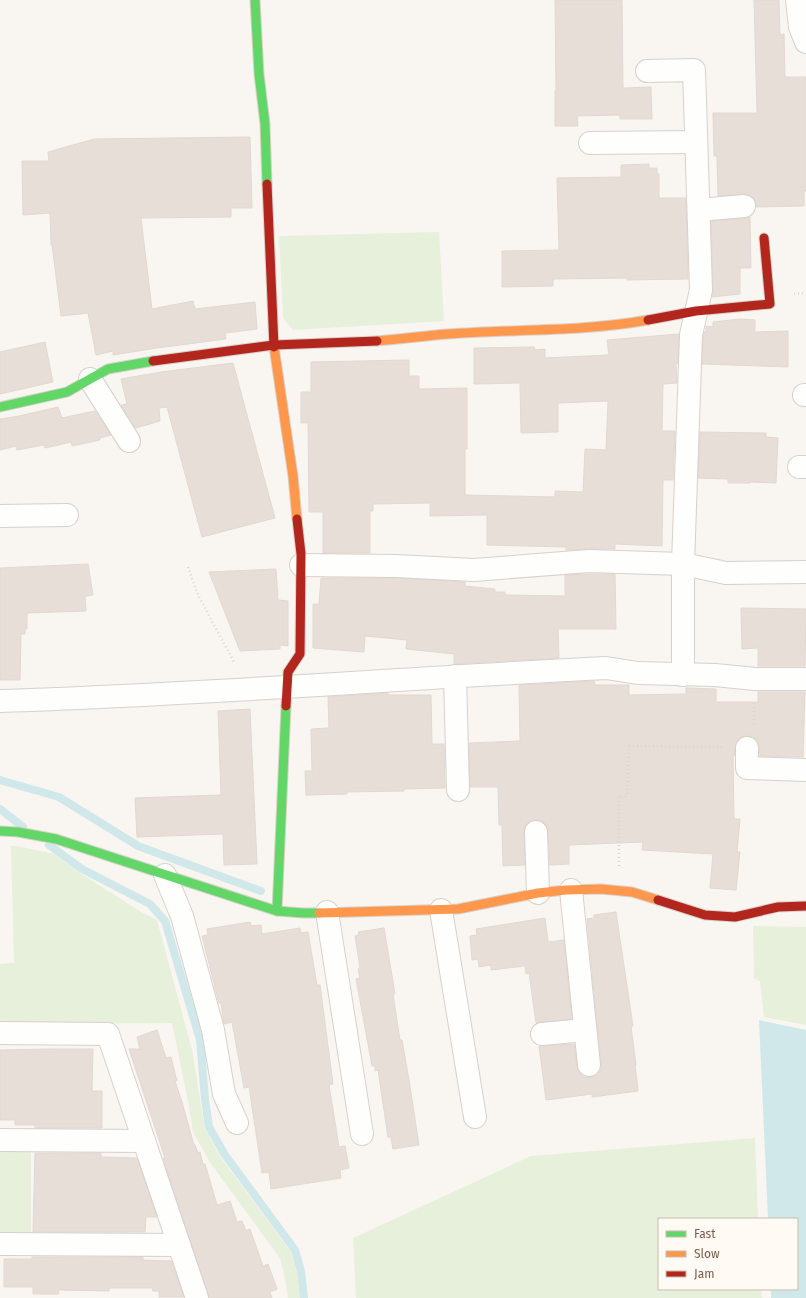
<svg xmlns="http://www.w3.org/2000/svg" width="806" height="1298" viewBox="0 0 806 1298" font-family="'Fira Sans',sans-serif">
<style>
.green{fill:#e7f0db}
.water{fill:#d0e8ea}
.lines{fill:none;stroke-linecap:round;stroke-linejoin:round}
.stream{stroke:#d0e8ea;stroke-width:8}
.building{fill:#e6ded7;stroke:#e2d8d2}
.street-casing{stroke:#d7d1cb;stroke-width:24}
.fast-casing{stroke:#d9d2cb;stroke-width:11}
.slow-casing{stroke:#d9d2cb;stroke-width:11}
.jam-casing{stroke:#d9d2cb;stroke-width:11}
.path{stroke:#dcd5d0;stroke-width:2.5;stroke-dasharray:1 3;stroke-linecap:butt}
.street{stroke:#fefefd;stroke-width:22}
.fast{stroke:#63d668;stroke-width:9}
.slow{stroke:#ff974d;stroke-width:9}
.jam{stroke:#b3261e;stroke-width:9}
</style>
<rect width="100%" height="100%" fill="#f9f5f0"/>
<!-- green -->
<g class="green">
<polygon points="439,232 444,321 293,330 283,318 279,236"/>
<polygon points="11,846 16,846 54,854 80,873 141,912 157,920 192,1050 205,1129 221,1158 291,1252 297,1272 300,1298 288,1298 284,1274 280,1258 211,1164 193,1132 188,1101 172,1023 0,1024 0,964 14,963"/>
<polygon points="753,926 806,927 806,1025 764,1017 760,981 754,979"/>
<polygon points="755,1138 758,1219 659,1219 659,1289 761,1289 762,1298 356,1298 353,1238 531,1156"/>
<polygon points="0,1148 31,1149 31,1233 0,1233"/>
</g>
<!-- water -->
<polygon class="water" points="759,1020 806,1030 806,1298 771,1298 771,1289 797,1289 797,1219 768,1219"/>
<g class="lines">
<!-- stream -->
<g class="stream">
<polyline points="0,780 59,797 138,846 261,891"/>
<polyline points="0,809 23,827"/>
<polyline points="49,845 82,869 150,904 165,921 200,1040 205,1099 209,1127 225,1155 295,1250 301,1271 304,1298"/>
</g>
</g>
<!-- building -->
<g class="building">
<polygon points="555,0 622,0 623,88 651,87 652,119 620,119 620,115 577,116 578,126 555,126 555,91 556,91"/>
<polygon points="754,0 779,0 780,35 784,34 785,77 806,77 806,191 804,191 804,206 756,207 754,199 749,195 743,194 718,196 717,156 714,156 713,113 757,113"/>
<polygon points="250,137 252,208 231,208 231,217 141,218 152,309 193,301 195,309 255,302 257,329 225,333 226,339 157,348 113,355 113,351 96,355 88,313 61,316 52,245 51,245 50,213 23,215 22,161 49,161 48,152 94,139"/>
<polygon points="649,164 649,168 657,168 657,174 659,174 659,198 686,198 688,279 627,280 627,278 553,279 553,286 502,287 502,251 559,250 557,178 621,177 621,165"/>
<polygon points="750,217 751,268 740,268 740,294 712,297 713,290 711,221 745,218"/>
<polygon points="740,319 755,320 755,332 788,331 788,367 702,364 703,337 704,332 706,332 706,326 713,327 713,322"/>
<polygon points="679,334 678,363 676,363 677,383 663,384 662,431 675,431 673,480 663,480 662,546 615,544 615,549 588,549 566,550 566,547 487,545 487,515 430,516 430,503 373,504 373,511 370,511 370,553 323,553 323,512 309,512 308,423 301,423 301,392 311,392 311,362 409,360 409,376 419,376 419,389 467,388 467,449 465,449 465,495 555,497 555,491 583,492 585,449 606,450 608,401 558,403 558,432 521,433 520,383 474,384 474,348 534,347 535,350 545,349 545,358 609,355 607,340"/>
<polygon points="45,342 53,382 0,394 0,352"/>
<polygon points="233,363 275,518 202,537 167,407 159,408 160,421 136,428 121,405 127,404 121,379 161,372"/>
<polygon points="58,407 62,418 95,411 111,435 100,438 100,440 72,446 71,442 45,448 44,445 17,450 16,446 0,450 0,419 19,416"/>
<polygon points="700,432 766,433 766,437 778,438 776,483 751,482 750,483 728,483 728,479 698,478"/>
<polygon points="88,564 93,595 85,596 86,611 27,613 27,629 25,629 25,634 21,634 20,680 0,680 0,568"/>
<polygon points="276,569 278,600 288,601 288,646 280,645 280,649 240,651 209,572"/>
<polygon points="589,574 615,574 616,629 558,629 559,658 454,664 454,654 406,649 407,640 365,636 364,652 313,648 313,604 319,604 321,578 396,578 465,582 465,586 495,589 495,592 505,592 505,595 565,596 565,575"/>
<polygon points="741,608 806,609 805,666 758,666 758,648 742,649"/>
<polygon points="594,681 595,685 629,685 629,695 686,694 686,688 716,689 716,702 758,702 758,692 805,692 803,757 760,756 759,748 758,741 753,737 747,736 741,737 736,742 734,756 733,756 734,819 740,819 737,852 740,852 736,890 710,888 713,854 642,850 643,842 569,845 569,864 550,865 548,831 546,825 542,821 536,820 530,821 525,826 524,832 525,865 503,866 502,825 499,825 498,787 470,787 469,743 520,741 519,685"/>
<polygon points="388,693 388,695 431,695 432,744 444,744 445,788 404,789 404,791 347,792 347,794 306,795 305,771 312,771 311,729 329,728 328,697"/>
<polygon points="250,709 257,864 224,865 223,834 137,837 135,798 221,795 218,711"/>
<polygon points="616,912 633,1026 631,1026 636,1065 635,1065 638,1091 592,1097 592,1094 546,1100 539,1046 574,1044 577,1066 579,1073 584,1077 591,1077 597,1075 601,1070 601,1064 587,919 594,918 594,915"/>
<polygon points="545,918 548,942 564,940 572,1019 541,1022 536,1023 529,973 526,974 525,966 491,970 491,965 479,967 478,959 472,960 470,936 477,935 476,929"/>
<polygon points="250,922 251,926 261,925 262,934 300,928 301,933 308,932 317,985 320,985 333,1084 329,1085 339,1147 345,1146 349,1168 340,1170 341,1178 271,1189 269,1172 262,1173 249,1087 244,1088 232,1022 224,1024 221,1003 219,1003 202,936 208,935 207,929"/>
<polygon points="384,928 395,994 393,994 400,1040 402,1040 409,1080 419,1145 393,1149 391,1137 388,1137 378,1070 375,1071 375,1066 372,1066 356,979 360,978 358,969 360,968 355,936 359,935 358,932"/>
<polygon points="157,1030 166,1058 171,1057 177,1081 175,1081 182,1102 194,1145 195,1145 198,1153 200,1152 203,1164 205,1164 217,1205 230,1201 237,1222 242,1221 246,1231 250,1229 263,1266 268,1264 277,1289 270,1292 272,1298 209,1298 163,1158 165,1158 129,1049 140,1049 137,1037"/>
<polygon points="51,1049 93,1049 92,1091 102,1091 102,1128 35,1128 35,1125 15,1125 15,1120 0,1120 0,1050"/>
<polygon points="35,1153 101,1153 101,1157 137,1158 157,1217 146,1217 145,1232 33,1232"/>
<polygon points="32,1257 143,1257 143,1260 171,1261 184,1297 159,1297 159,1291 153,1291 152,1288 109,1288 109,1291 58,1290 59,1294 33,1294 33,1287 4,1287 4,1259 32,1259"/>
</g>
<g class="lines">
<defs>
<g id="street">
<polyline points="797,0 800,27 806,42"/>
<polyline points="647,71 694,70 701,290 691,335 683,564 683,675"/>
<polyline points="590,143 696,142"/>
<polyline points="699,210 744,206"/>
<polyline points="90,379 129,441"/>
<polyline points="804,395 806,395"/>
<polyline points="799,467 806,467"/>
<polyline points="0,516 67,515"/>
<polyline points="301,565 396,566 474,570 589,561 683,564 726,573 806,572"/>
<polyline points="455,676 458,790"/>
<path d="M0,701c202,-6 404,-23 606,-33l32,5 77,2 40,4h51"/>
<polyline points="747,748 747,768 806,770"/>
<polyline points="536,832 538,893"/>
<polyline points="165,875 182,916 213,1030 224,1094 237,1123"/>
<polyline points="571,890 589,1065"/>
<polyline points="441,910 475,1117"/>
<polyline points="327,912 362,1134"/>
<polyline points="0,1033 108,1034 197,1298"/>
<polyline points="542,1034 585,1030"/>
<polyline points="0,1140 144,1141"/>
<polyline points="0,1244 179,1245"/>
</g>
<g id="fast">
<polyline points="255,0 259,74 265,124 267,184"/>
<polyline points="0,407 67,392 108,369 153,361"/>
<polyline points="0,831 18,832 56,839 277,911 303,913 319,913"/>
<polyline points="277,911 286,706"/>
</g>
<g id="slow">
<path d="M377,341c24,-2 47,-5 70,-7 67,-5 134,-2 201,-14"/>
<polyline points="274,347 293,476 297,519"/>
<polyline points="319,913 458,909 538,893 566,890 601,889 632,892 658,900"/>
</g>
<g id="jam">
<polyline points="267,184 274,347"/>
<polyline points="648,320 696,311 770,304 764,238"/>
<polyline points="153,361 274,345 377,341"/>
<polyline points="286,706 288,672 300,654 301,554 297,519"/>
<polyline points="658,900 705,915 735,917 778,907 806,906"/>
</g>
</defs>
<!-- street casing -->
<use href="#street" class="street-casing"/>
<!-- fast casing -->
<use href="#fast" class="fast-casing"/>
<!-- slow casing -->
<use href="#slow" class="slow-casing"/>
<!-- jam casing -->
<use href="#jam" class="jam-casing"/>
<!-- path -->
<g class="path">
<polyline points="794,294 806,293"/>
<polyline points="188,567 198,595 235,664"/>
<polyline points="754,724 754,703"/>
<polyline points="619,866 619,796 627,796 629,746 722,747"/>
</g>
<!-- street -->
<use href="#street" class="street"/>
<!-- fast -->
<use href="#fast" class="fast"/>
<!-- slow -->
<use href="#slow" class="slow"/>
<!-- jam -->
<use href="#jam" class="jam"/>
</g>
<!-- legend -->
<rect x="658" y="1218" width="140" height="72" fill="#fffaf3" stroke="#cabbb1"/>
<rect x="666" y="1231" width="20" height="6" fill="#63d668" stroke="#cabbb1"/>
<text x="694" y="1238" font-size="12" fill="#7a5c4d">Fast</text>
<rect x="666" y="1251" width="20" height="6" fill="#ff974d" stroke="#cabbb1"/>
<text x="694" y="1258" font-size="12" fill="#7a5c4d">Slow</text>
<rect x="666" y="1271" width="20" height="6" fill="#b3261e" stroke="#cabbb1"/>
<text x="694" y="1278" font-size="12" fill="#7a5c4d">Jam</text>
</svg>
